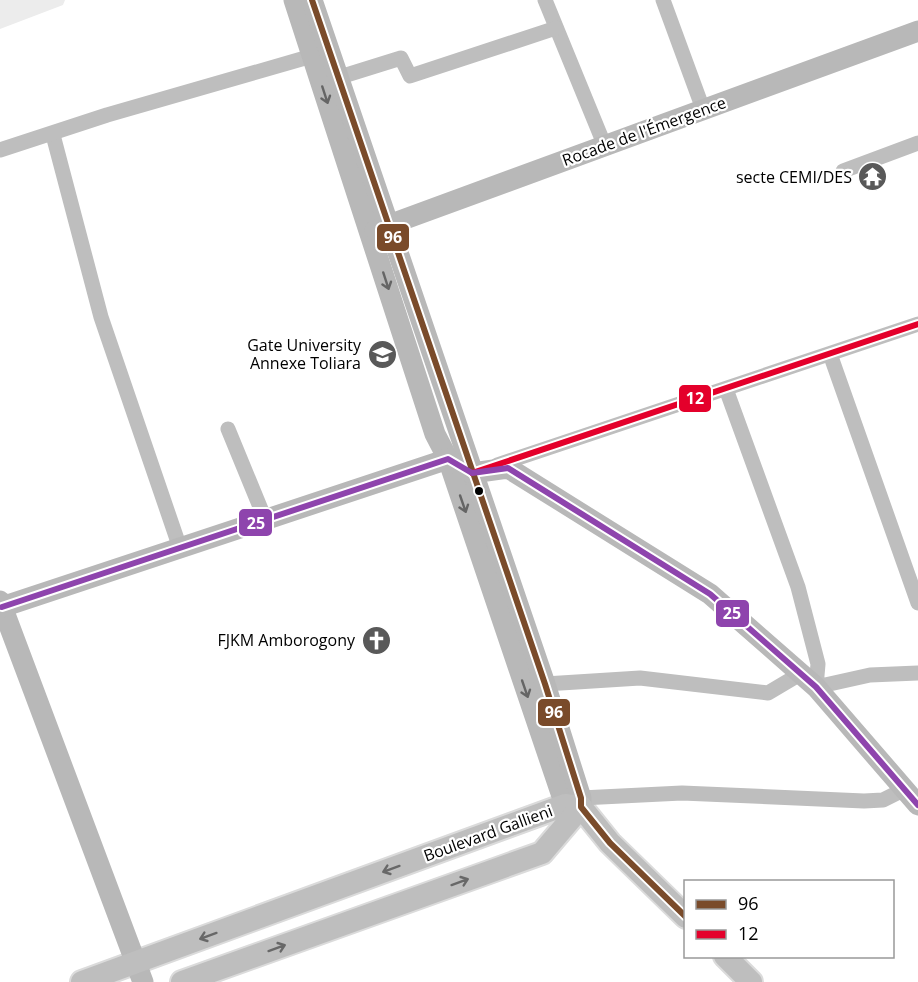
<svg xmlns="http://www.w3.org/2000/svg" width="918" height="982" viewBox="0 0 918 982" font-family="'Open Sans',sans-serif">
<style>
.green{fill:#ececec}
.lines{fill:none;stroke-linecap:round;stroke-linejoin:round}
.primary-casing{stroke:#dbdbdb;stroke-width:26}
.street{stroke:#bebebe;stroke-width:15}
.secondary{stroke:#b8b8b8;stroke-width:21}
.primary{stroke:#bebebe;stroke-width:22}
.bus-1-casing{stroke:#fff;stroke-width:10}
.bus-2-casing{stroke:#fff;stroke-width:10}
.bus-3-casing{stroke:#fff;stroke-width:10}
.bus-1{stroke:#7a4b2a;stroke-width:6}
.bus-2{stroke:#e4002b;stroke-width:6}
.bus-3{stroke:#8e44ad;stroke-width:6}
.oneway{stroke:#656565}
.oneway2{stroke:#686868}
.bus-dot{fill:#000;stroke:#fff;stroke-width:2}
.labels{text-anchor:middle;dominant-baseline:central;stroke-width:4.5;stroke-linejoin:round;paint-order:stroke}
.street-label{font-size:16px;fill:#000;stroke:#fff}
.poi-label{font-size:16px;fill:#000;stroke:#fff;text-anchor:end}
.line-badge{stroke:#fff;stroke-width:2}
.badge-label{font-size:16px;text-anchor:middle;font-weight:bold;fill:#fff}
</style>
<rect width="100%" height="100%" fill="#fff"/>
<!-- green -->
<polygon class="green" points="0,0 65,0 63,5 0,29"/>
<g class="lines">
<defs>
<g id="primary">
<polyline points="581,807 610,843 686,917"/>
<polyline points="725,956 751,982"/>
<polyline points="82,982 565,805 581,807"/>
<polyline points="182,982 542,853 581,807"/>
</g>
</defs>
<!-- primary casing -->
<use href="#primary" class="primary-casing"/>
<!-- street -->
<g class="street">
<polyline points="545,0 604,144"/>
<polyline points="663,0 703,109"/>
<polyline points="340,77 401,58 410,76 556,28"/>
<polyline points="53,135 101,317 180,548"/>
<polyline points="0,150 107,115 312,56"/>
<polyline points="843,171 918,143"/>
<polyline points="830,354 918,603"/>
<polyline points="726,389 798,587 818,664 816,687 870,675 918,673"/>
<polyline points="228,429 265,519"/>
<polyline points="497,465 918,324"/>
<polyline points="545,684 640,678 768,693 800,674"/>
<polyline points="581,798 682,793 864,801 883,800 905,789"/>
</g>
<!-- secondary -->
<g class="secondary">
<polyline points="294,0 435,434 448,459 565,805"/>
<polyline points="312,0 545,684 581,798 581,807"/>
<polyline points="375,230 918,31"/>
<polyline points="0,601 143,982"/>
<polyline points="2,607 448,459 472,473 508,468 710,594 816,687 918,805"/>
</g>
<!-- primary -->
<use href="#primary" class="primary"/>
<defs>
<polyline id="bus-1" points="312,0 545,684 581,798 581,807 610,843 686,917"/>
<polyline id="bus-2" points="472,473 918,324"/>
<polyline id="bus-3" points="2,607 448,459 472,473 508,468 710,594 816,687 918,805"/>
</defs>
<!-- bus-1 casing -->
<use href="#bus-1" class="bus-1-casing"/>
<!-- bus-2 casing -->
<use href="#bus-2" class="bus-2-casing"/>
<!-- bus-3 casing -->
<use href="#bus-3" class="bus-3-casing"/>
<!-- bus-1 -->
<use href="#bus-1" class="bus-1"/>
<!-- bus-2 -->
<use href="#bus-2" class="bus-2"/>
<!-- bus-3 -->
<use href="#bus-3" class="bus-3"/>
</g>
<!-- one-way arrows -->
<defs><path id="oneway-shaft" d="M-6 0H5M1.5-3L5.5 0L1.5 3" fill="none" stroke-width="1.6" stroke-linecap="round" stroke-linejoin="round" transform="scale(1.5)"/></defs>
<g class="oneway">
<use href="#oneway-shaft" transform="translate(325 95) rotate(72)"/>
<use href="#oneway-shaft" transform="translate(386 281) rotate(72)"/>
<use href="#oneway-shaft" transform="translate(463 504) rotate(71)"/>
<use href="#oneway-shaft" transform="translate(525 689) rotate(71)"/>
</g>
<g class="oneway2">
<use href="#oneway-shaft" transform="translate(391 869) rotate(160)"/>
<use href="#oneway-shaft" transform="translate(460 882) rotate(-20)"/>
<use href="#oneway-shaft" transform="translate(208 936) rotate(160)"/>
<use href="#oneway-shaft" transform="translate(277 948) rotate(-20)"/>
</g>
<!-- icons -->
<defs>
<symbol id="temple-disc" viewBox="-11 -11 22 22"><circle r="9.5" fill="#595959" stroke="#fff"/><path d="M0-6L5-2H3V0L6.5 2.5H4V6H1.5V3h-3V6H-4V2.5H-6.5L-3 0V-2H-5Z" fill="#fff"/></symbol>
<symbol id="university-disc" viewBox="-11 -11 22 22"><circle r="9.5" fill="#595959" stroke="#fff"/><path d="M0-5L7-2L0 1L-7-2ZM-4 1L0 2.5L4 1V4Q0 6-4 4Z" fill="#fff"/></symbol>
<symbol id="church-disc" viewBox="-11 -11 22 22"><circle r="9.5" fill="#595959" stroke="#fff"/><path d="M-1.2-6h2.4v3.5h3.3v2.4h-3.3V6h-2.4V-.1h-3.3v-2.4h3.3Z" fill="#fff"/></symbol>
</defs>
<g fill-rule="evenodd">
<use href="#temple-disc" x="856" y="160" width="33" height="33"/>
<use href="#university-disc" x="366" y="338" width="33" height="33"/>
<use href="#church-disc" x="360" y="624" width="33" height="33"/>
</g>
<!-- markers -->
<circle class="bus-dot" cx="479" cy="491" r="5"/>
<g class="labels">
<!-- street labels -->
<g class="street-label">
<text transform="translate(644 131) rotate(-20)">Rocade de l'Émergence</text>
<text transform="translate(488 833) rotate(-20)">Boulevard Gallieni</text>
</g>
<!-- poi labels -->
<g class="poi-label">
<text x="852" y="177">secte CEMI/DES</text>
<text x="361" y="345">Gate University<tspan x="361" dy="18">Annexe Toliara</tspan></text>
<text x="355" y="640">FJKM Amborogony</text>
</g>
</g>
<g class="line-badge">
<rect x="376" y="223" width="34" height="29" rx="6" fill="#7a4b2a"/>
<rect x="678" y="384" width="34" height="29" rx="6" fill="#e4002b"/>
<rect x="238" y="508" width="35" height="29" rx="6" fill="#8e44ad"/>
<rect x="715" y="599" width="35" height="29" rx="6" fill="#8e44ad"/>
<rect x="537" y="698" width="34" height="29" rx="6" fill="#7a4b2a"/>
</g>
<g class="badge-label">
<text x="393" y="243">96</text>
<text x="695" y="404">12</text>
<text x="256" y="529">25</text>
<text x="732" y="619">25</text>
<text x="554" y="718">96</text>
</g>
<!-- legend -->
<rect x="684" y="880" width="210" height="78" fill="#ffffff" stroke="#999999" stroke-width="1.5"/>
<rect x="696" y="900" width="30" height="9" fill="#7a4b2a" stroke="#999999" stroke-width="1.5"/>
<text x="738" y="910" font-size="18" fill="#000000">96</text>
<rect x="696" y="930" width="30" height="9" fill="#e4002b" stroke="#999999" stroke-width="1.5"/>
<text x="738" y="940" font-size="18" fill="#000000">12</text>
</svg>
